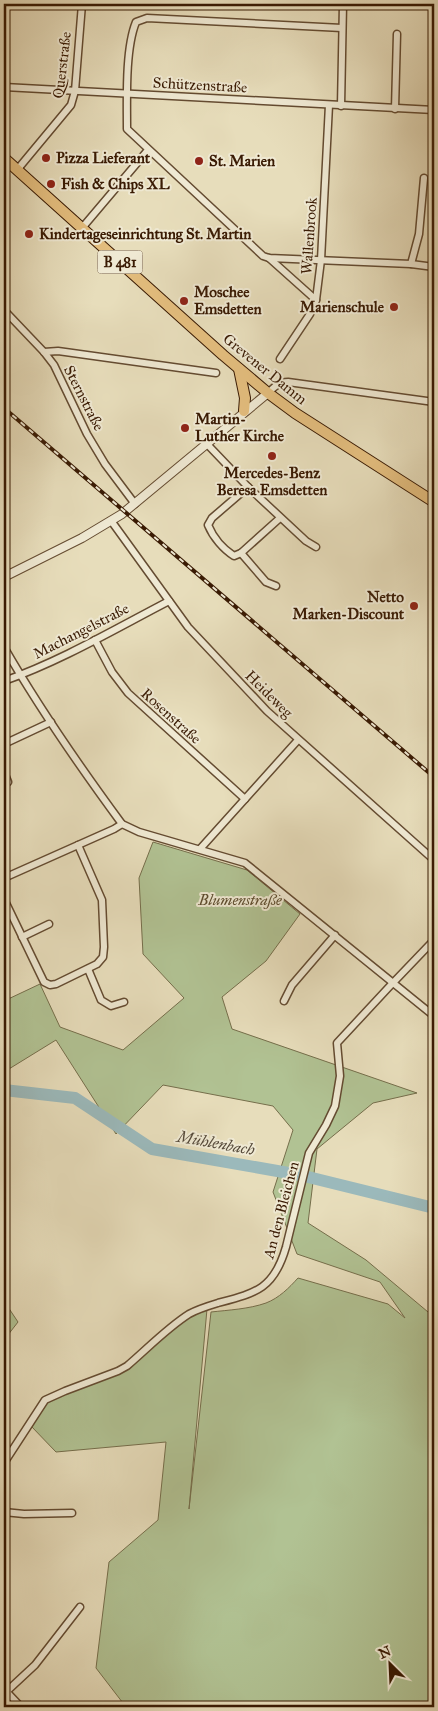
<svg xmlns="http://www.w3.org/2000/svg" width="438" height="1711" viewBox="0 0 438 1711" font-family="'IM FELL Great Primer',serif">
<style>
.green{fill:#b1c293;stroke:#756e4b}
.lines{fill:none;stroke-linecap:round;stroke-linejoin:round}
.river{stroke:#9bb9bb;stroke-width:12}
.minor-casing{stroke:#644b31;stroke-width:9}
.tertiary-casing{stroke:#644b31;stroke-width:10}
.primary-casing{stroke:#391a03;stroke-width:12}
.minor{stroke:#efe9d3;stroke-width:6}
.tertiary{stroke:#efe9d3;stroke-width:8}
.primary{stroke:#e4be7e;stroke-width:10}
.rail-casing{stroke:#391a03;stroke-width:4}
.rail{stroke:#efe9d3;stroke-width:2;stroke-dasharray:5.5;stroke-linecap:butt}
.poi-dot{fill:#8f2418;stroke:#efe9d3;stroke-width:2}
.labels{text-anchor:middle;dominant-baseline:central;stroke-width:4;stroke-linejoin:round;paint-order:stroke}
.shield{fill:#efe9d3;stroke:#705841;stroke-width:1}
.shield-label{font-size:14px;font-weight:bold;fill:#391a03}
.street-label{font-size:15px;fill:#391a03;stroke:#efe9d3}
.poi-label{font-size:15px;font-weight:bold;fill:#391a03;stroke:#efe9d3;text-anchor:start}
.park-label{font-size:15px;font-style:italic;fill:#5d4c2e;stroke:#efe9d3}
.water-label{font-size:16px;font-style:italic;fill:#564a3a;stroke:#efe9d3}
</style>
<rect width="100%" height="100%" fill="#e7ddbb"/>
<filter id="stains"><feTurbulence type="fractalNoise" baseFrequency=".004" numOctaves="4"/><feColorMatrix values="0 0 0 0 .2 0 0 0 0 .09 0 0 0 0 .02 0 0 0 .5 -.17"/></filter>
<radialGradient id="worn" r=".72"><stop offset=".6" stop-color="#630" stop-opacity="0"/><stop offset="1" stop-color="#630" stop-opacity=".3"/></radialGradient>
<!-- green -->
<g class="green">
<path d="M153,842l94,28 53,44 -34,47 -44,36 10,32 185,64 -44,10 -56,46 -9,74 58,37 68,57v390h-308l-30,-39 13,-106 49,-42 8,-78 -110,10 -25,-26 16,-24 71,-30 71,-56 18,-7 -18,200 22,-197c18,-2 38,-3 55,-9 13,-5 23,-15 32,-25l90,26 17,14 -25,-36 -83,-28 -24,-62 20,-62 -20,-24 -110,-21 -47,49 -60,-94 -52,32v-71l36,-17 20,43 63,23 61,-52 -41,-44 -4,-76z"/>
<polygon points="4,1301 18,1322 4,1340"/>
</g>
<g class="lines">
<!-- river -->
<polyline class="river" points="4,1090 75,1098 152,1149 300,1175 434,1208"/>
<defs>
<g id="minor">
<path d="M342,28l-195,-10 -11,4c-11,27 -9,77 -9,107l136,127 6,2 142,6 23,3"/>
<polyline points="4,87 434,110"/>
<polyline points="341,106 343,4"/>
<polyline points="395,109 397,34"/>
<polyline points="17,170 71,105 75,91 82,4"/>
<polyline points="82,228 148,150"/>
<polyline points="269,258 316,300"/>
<polyline points="411,264 419,234 424,178"/>
<polyline points="4,310 44,352 54,365 87,434 105,464 135,504"/>
<polyline points="44,352 58,351 216,373"/>
<polyline points="280,359 310,314 316,300 321,260 329,105"/>
<path d="M268,393c6,-6 11,-11 20,-11l146,20"/>
<polyline points="206,443 248,487 306,541 316,547"/>
<path d="M248,487l-36,31 -4,7c5,12 15,24 26,31l7,-3 25,29 10,4"/>
<polyline points="112,522 188,627 267,711 434,860"/>
<polyline points="241,553 280,518"/>
<polyline points="95,640 112,672 128,693 245,799"/>
<path d="M4,647c35,61 76,120 118,177l17,8 106,31 189,153"/>
<path d="M4,681c57,-20 111,-52 165,-80"/>
<polyline points="4,744 51,722"/>
<polyline points="4,772 8,782"/>
<polyline points="200,849 298,740"/>
<polyline points="4,878 114,829 122,824"/>
<polyline points="4,899 44,982 50,985 56,984 97,964 103,957 104,947 102,900 78,845"/>
<polyline points="22,937 49,924"/>
<polyline points="88,969 101,1000 111,1006 124,1002"/>
<polyline points="284,1001 292,985 335,935"/>
<path d="M4,1463l41,-63 20,-9 53,-20 9,-5c20,-17 40,-38 62,-52 9,-5 19,-8 29,-11 38,-10 56,-14 68,-56l23,-94 17,-28 9,-19 5,-30 -3,-33 52,-56 45,-47"/>
<polyline points="4,1512 24,1514 72,1513"/>
<polyline points="5,1690 21,1707"/>
<polyline points="6,1692 35,1665 80,1607"/>
</g>
<polyline id="tertiary" points="4,577 82,538 122,514 268,393"/>
<g id="primary">
<polyline points="4,158 223,355 268,393 295,413 434,502"/>
<polyline points="239,369 245,398 244,411"/>
</g>
</defs>
<!-- minor casing -->
<use href="#minor" class="minor-casing"/>
<!-- tertiary casing -->
<use href="#tertiary" class="tertiary-casing"/>
<!-- primary casing -->
<use href="#primary" class="primary-casing"/>
<!-- minor -->
<use href="#minor" class="minor"/>
<!-- tertiary -->
<use href="#tertiary" class="tertiary"/>
<!-- primary -->
<use href="#primary" class="primary"/>
<defs>
<polyline id="rail" points="4,408 434,777"/>
</defs>
<!-- rail casing -->
<use href="#rail" class="rail-casing"/>
<!-- rail -->
<use href="#rail" class="rail"/>
</g>
<!-- markers -->
<g class="poi-dot">
<circle cx="46" cy="158" r="5"/>
<circle cx="199" cy="161" r="5"/>
<circle cx="51" cy="184" r="5"/>
<circle cx="29" cy="234" r="5"/>
<circle cx="184" cy="301" r="5"/>
<circle cx="394" cy="307" r="5"/>
<circle cx="185" cy="428" r="5"/>
<circle cx="272" cy="456" r="5"/>
<circle cx="414" cy="606" r="5"/>
</g>
<g class="labels">
<!-- shield labels -->
<rect class="shield" x="97.5" y="250.5" width="45" height="23" rx="4"/>
<g class="shield-label">
<text x="120" y="262">B 481</text>
</g>
<!-- street labels -->
<g class="street-label">
<text transform="translate(62 65) rotate(-83)">Querstraße</text>
<text transform="translate(200 85) rotate(3)">Schützenstraße</text>
<text transform="translate(309 236) rotate(-86)">Wallenbrook</text>
<text transform="translate(265 369) rotate(39)">Grevener Damm</text>
<text transform="translate(84 398) rotate(63)">Sternstraße</text>
<text transform="translate(81 631) rotate(-27)">Machangelstraße</text>
<text transform="translate(269 694) rotate(45)">Heideweg</text>
<text transform="translate(171 716) rotate(42)">Rosenstraße</text>
<text transform="translate(281 1210) rotate(-75)">An den Bleichen</text>
</g>
<!-- poi labels -->
<g class="poi-label">
<text x="56" y="158">Pizza Lieferant</text>
<text x="209" y="161">St. Marien</text>
<text x="61" y="184">Fish &amp; Chips XL</text>
<text x="39" y="234">Kindertageseinrichtung St. Martin</text>
<text x="194" y="292">Moschee<tspan x="194" dy="17">Emsdetten</tspan></text>
<text x="384" y="307" text-anchor="end">Marienschule</text>
<text x="195" y="419">Martin-<tspan x="195" dy="17">Luther Kirche</tspan></text>
<text x="272" y="473" text-anchor="middle">Mercedes-Benz<tspan x="272" dy="17">Beresa Emsdetten</tspan></text>
<text x="404" y="597" text-anchor="end">Netto<tspan x="404" dy="17">Marken-Discount</tspan></text>
</g>
<!-- park labels -->
<g class="park-label">
<text x="240" y="900">Blumenstraße</text>
</g>
<!-- water labels -->
<g class="water-label">
<text transform="translate(216 1143) rotate(10)">Mühlenbach</text>
</g>
</g>
<!-- margin -->
<rect width="438" height="1711" fill="none" stroke="#e7ddbb" stroke-width="20"/>
<rect x="5" y="5" width="428" height="1701" fill="none" stroke="#391a03" stroke-width="2.5"/>
<rect x="10" y="10" width="418" height="1691" fill="none" stroke="#391a03"/>
<!-- north arrow -->
<g transform="translate(390 1664) rotate(336)" stroke="#efe9d3" stroke-width="4" paint-order="stroke">
<path d="M0-4L9 19L0 12L-9 19Z" fill="#391a03"/>
<text y="-8" font-size="14" font-weight="bold" text-anchor="middle" fill="#391a03">N</text>
</g>
<rect width="100%" height="100%" filter="url(#stains)"/>
<rect width="100%" height="100%" fill="url(#worn)"/>
</svg>
